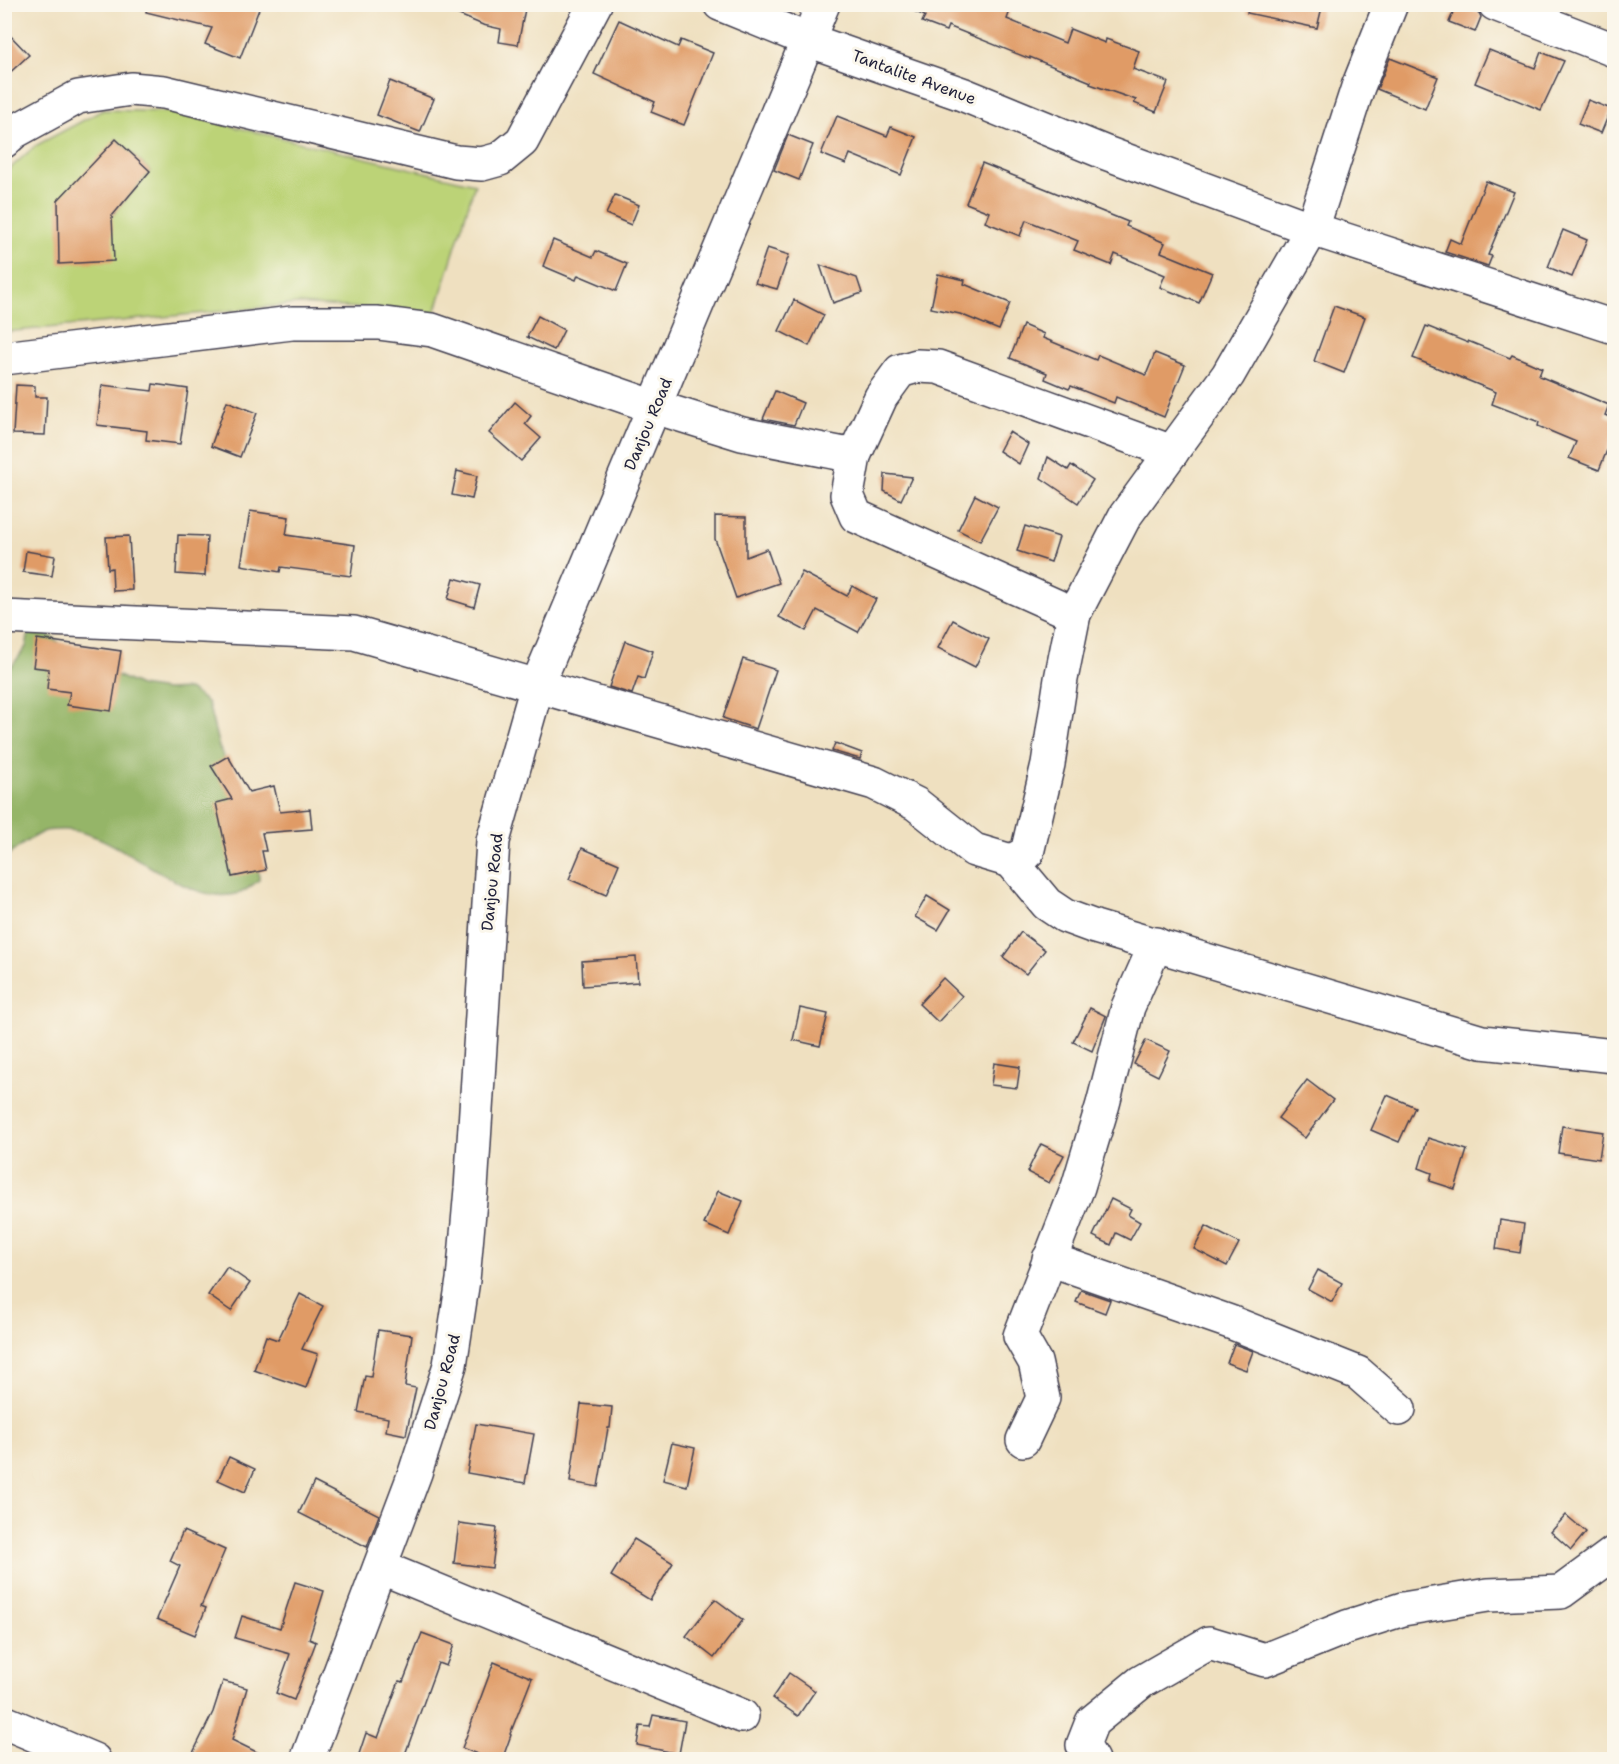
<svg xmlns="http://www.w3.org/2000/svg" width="1619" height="1764" viewBox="0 0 1619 1764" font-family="'Shantell Sans',sans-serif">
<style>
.green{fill:#bcd377;stroke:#6f7a59;stroke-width:1.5;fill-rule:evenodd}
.forest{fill:#95b568;stroke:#5c6c52;stroke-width:1.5}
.building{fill:#e09b66}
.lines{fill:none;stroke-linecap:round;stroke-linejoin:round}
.minor-casing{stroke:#413e4f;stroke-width:36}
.minor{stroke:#fff;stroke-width:33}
.labels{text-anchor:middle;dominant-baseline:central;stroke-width:6;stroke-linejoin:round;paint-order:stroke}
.street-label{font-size:16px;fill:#22223b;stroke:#fbf7ec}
</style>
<rect width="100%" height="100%" fill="#fbf7ec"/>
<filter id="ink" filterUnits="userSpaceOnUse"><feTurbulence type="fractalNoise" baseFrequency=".0167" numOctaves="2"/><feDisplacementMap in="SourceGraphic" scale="12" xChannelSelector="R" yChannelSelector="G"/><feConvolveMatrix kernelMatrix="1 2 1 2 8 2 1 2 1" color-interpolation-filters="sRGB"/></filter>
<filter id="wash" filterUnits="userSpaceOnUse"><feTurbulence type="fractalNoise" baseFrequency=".008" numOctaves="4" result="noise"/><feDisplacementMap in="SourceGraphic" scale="24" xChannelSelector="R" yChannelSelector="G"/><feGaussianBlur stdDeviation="1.35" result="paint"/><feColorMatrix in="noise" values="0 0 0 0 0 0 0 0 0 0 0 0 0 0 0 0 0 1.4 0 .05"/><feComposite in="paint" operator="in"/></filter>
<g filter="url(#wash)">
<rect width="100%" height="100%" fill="#efe0c0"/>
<!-- green -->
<path class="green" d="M103,110l69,2 303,72 -40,129 -137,-9 -293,28v-159l30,-27zM116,139l34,32 -38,45z"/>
<!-- forest -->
<path class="forest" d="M30,626l22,11 21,16 21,12 46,21 26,4 23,-1 19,14 11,44 10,21 29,91 1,21c-6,4 -13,11 -19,13 -59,18 -123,-69 -183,-63 -4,0 -10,0 -14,2 -13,5 -26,17 -38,25v-191h7l14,-19z"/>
<g id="blocks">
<!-- building -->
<g class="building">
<polygon points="147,4 261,4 240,58 205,44 212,28 146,12"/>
<polygon points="433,4 526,4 518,45 499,42 501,29 483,25"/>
<polygon points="898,4 1000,4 1011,8 1007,19 1065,43 1070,29 1105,43 1106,39 1139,51 1133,69 1168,82 1156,112 1134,103 1136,100 1090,84 1091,82 1030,57 1030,59 948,26 946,31 922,22 925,16"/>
<polygon points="1248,4 1310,4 1322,7 1317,28 1247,13"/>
<polygon points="1457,4 1479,13 1481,17 1475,32 1449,22"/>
<polygon points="619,20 678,47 681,40 713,53 684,125 651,112 655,102 594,74"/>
<polygon points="4,29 29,55 4,78"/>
<polygon points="1489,50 1535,68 1541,52 1564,61 1541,110 1475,83"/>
<polygon points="1390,58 1438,77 1425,109 1377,89"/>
<polygon points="390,81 434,99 420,132 377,115"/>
<polygon points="1588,100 1611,109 1601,133 1578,124"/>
<polygon points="837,116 887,136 891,127 916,137 901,175 850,154 846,164 821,154"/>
<polygon points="788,135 813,145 799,180 774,170"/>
<polygon points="116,139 150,171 112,216 114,261 59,264 58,200"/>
<polygon points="982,163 1128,222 1126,226 1165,243 1161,252 1212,273 1199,303 1160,287 1165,275 1115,254 1111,265 1074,250 1078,241 1026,220 1020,236 985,222 989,212 966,203"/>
<polygon points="1486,181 1514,192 1488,255 1492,256 1488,266 1445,252 1450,239 1461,244"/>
<polygon points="615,195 639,205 631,225 606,214"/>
<polygon points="1563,230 1587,240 1572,277 1548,267"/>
<polygon points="553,240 593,257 596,251 627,264 616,291 578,275 576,280 543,266"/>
<polygon points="767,248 789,255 777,289 755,283"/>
<polygon points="820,265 857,278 862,293 833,303"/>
<polygon points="938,274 965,280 964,284 1010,303 999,330 960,314 931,308"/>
<polygon points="794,300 824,315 809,346 779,331"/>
<polygon points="1334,306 1365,317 1344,373 1314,361"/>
<polygon points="538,316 564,330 554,350 527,337"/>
<polygon points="1023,325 1044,334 1043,338 1096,360 1098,355 1146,375 1155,353 1185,365 1164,417 1116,397 1114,403 1071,386 1069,389 1045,379 1047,373 1010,358"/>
<polygon points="1426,326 1468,343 1468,341 1510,358 1512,355 1542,368 1539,376 1609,405 1605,415 1614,419 1614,433 1599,470 1569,458 1576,442 1538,426 1539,422 1492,404 1496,392 1413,358"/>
<polygon points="153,384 188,389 180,444 146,440 147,431 97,425 102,385 152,391"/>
<polygon points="16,385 35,386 35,397 47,397 45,435 13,434"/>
<polygon points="775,391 803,403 794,425 763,419"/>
<polygon points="227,401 257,413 240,457 211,446"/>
<polygon points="515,402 531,416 525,424 541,438 521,461 489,433"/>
<polygon points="1009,432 1028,444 1019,464 999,451"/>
<polygon points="1048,457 1068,470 1071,465 1093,480 1078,503 1041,478"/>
<polygon points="457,471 477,476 472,499 452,495"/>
<polygon points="885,474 912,477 901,500 884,491"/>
<polygon points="975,495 998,507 980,541 958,530"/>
<polygon points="250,511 289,517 286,535 355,545 351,576 281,567 280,572 241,565"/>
<polygon points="715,516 746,517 746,557 767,549 779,583 736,598 715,539"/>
<polygon points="1025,526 1059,537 1051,562 1017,551"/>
<polygon points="178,535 207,536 205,576 176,574"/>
<polygon points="129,536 132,590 113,591 112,568 108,569 106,537"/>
<polygon points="26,551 55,556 52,576 23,572"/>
<polygon points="802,572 847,596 852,586 876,599 858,632 817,610 806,631 779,617"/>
<polygon points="454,578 480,585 474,607 448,599"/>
<polygon points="953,620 989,639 975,667 938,648"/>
<polygon points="37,639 121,651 111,711 67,705 70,692 47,689 49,669 33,667"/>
<polygon points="625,641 653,651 644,679 638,677 632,694 609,687"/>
<polygon points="743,659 776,670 756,729 723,718"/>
<polygon points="835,743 862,753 860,759 832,751"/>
<polygon points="228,756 249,792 274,786 280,812 310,809 312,829 262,833 266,851 262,851 266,870 232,877 216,803 232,799 211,766"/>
<polygon points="582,848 619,864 606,895 569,879"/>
<polygon points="927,896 950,910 938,930 915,917"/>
<polygon points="1021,932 1045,950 1026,974 1003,957"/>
<polygon points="636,957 638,982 583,986 582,961"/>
<polygon points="943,978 962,996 938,1022 919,1004"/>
<polygon points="800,1008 828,1014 820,1046 793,1040"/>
<polygon points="1090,1008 1106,1016 1092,1051 1073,1042"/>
<polygon points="1146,1040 1170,1051 1158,1076 1134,1064"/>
<polygon points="994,1063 1020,1067 1017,1088 991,1085"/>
<polygon points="1307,1080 1333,1100 1305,1138 1278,1118"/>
<polygon points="1387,1095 1415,1107 1399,1142 1371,1130"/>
<polygon points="1562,1126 1603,1132 1599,1159 1558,1153"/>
<polygon points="1428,1138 1467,1150 1455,1189 1430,1181 1432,1173 1419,1168"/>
<polygon points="1041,1144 1064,1155 1049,1183 1027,1172"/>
<polygon points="718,1191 743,1201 729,1235 704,1224"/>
<polygon points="1111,1199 1131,1209 1128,1215 1140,1222 1130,1240 1116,1233 1111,1245 1093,1236"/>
<polygon points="1500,1220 1524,1224 1520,1253 1496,1249"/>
<polygon points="1206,1226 1239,1243 1227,1266 1194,1249"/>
<polygon points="227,1267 250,1283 231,1311 208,1295"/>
<polygon points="1318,1270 1342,1283 1332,1302 1308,1289"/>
<polygon points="1081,1290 1110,1300 1105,1313 1076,1302"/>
<polygon points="300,1294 323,1306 302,1349 318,1354 306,1388 254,1370 266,1336 278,1340"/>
<polygon points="378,1330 412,1335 405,1386 416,1388 406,1435 386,1431 388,1418 358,1412 365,1376 371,1377"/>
<polygon points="1234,1344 1253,1351 1246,1370 1227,1363"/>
<polygon points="581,1404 612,1407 610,1428 608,1428 598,1487 570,1482"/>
<polygon points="476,1424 534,1434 525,1483 467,1473"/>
<polygon points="672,1443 695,1448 687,1486 663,1480"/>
<polygon points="229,1457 255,1469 245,1492 218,1480"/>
<polygon points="314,1482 379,1515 367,1547 299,1513"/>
<polygon points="1566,1515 1586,1532 1571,1550 1551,1532"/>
<polygon points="459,1523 497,1528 492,1568 454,1563"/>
<polygon points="183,1531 225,1550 201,1606 206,1608 195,1635 157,1619 180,1566 170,1561"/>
<polygon points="634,1539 673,1563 650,1600 611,1576"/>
<polygon points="295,1582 324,1591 309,1639 316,1642 294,1700 276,1693 290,1654 235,1638 242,1616 280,1628"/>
<polygon points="715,1599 743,1620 714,1658 686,1636"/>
<polygon points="422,1633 454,1645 446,1666 438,1663 403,1760 357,1760 366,1733 378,1738 399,1681 403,1682"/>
<polygon points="494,1662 532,1678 510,1734 511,1735 502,1760 492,1760 462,1748"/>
<polygon points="789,1673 815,1691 798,1716 772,1698"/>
<polygon points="223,1681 247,1688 232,1740 273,1760 207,1760 193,1753 213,1712"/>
<polygon points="653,1715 685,1721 679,1754 637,1745 640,1726 650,1727"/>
</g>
</g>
</g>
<g filter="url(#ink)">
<use href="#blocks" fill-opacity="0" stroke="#413e4f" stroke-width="1.5"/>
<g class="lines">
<defs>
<g id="minor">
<polyline points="720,4 808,40 962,94 1106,153 1312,229 1614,327"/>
<polyline points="1495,4 1614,50"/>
<polyline points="4,141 14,132 78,97 131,89 164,92 456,162 482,164 500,159 522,141 595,4"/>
<polyline points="4,358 292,323 378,323 432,330 655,407 742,434 854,456"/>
<polyline points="1074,614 856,516 847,495 854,456 881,397 900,371 917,366 938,367 1172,452"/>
<polyline points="4,617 354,633 874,783 916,804 974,850 1011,861 1027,853 1048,764 1061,679 1074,614 1125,516 1228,375 1312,229 1358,87 1391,4"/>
<polyline points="1011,861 1047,904 1065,916 1095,927 1482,1042 1614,1056"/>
<polyline points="1049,1259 1230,1322 1358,1373 1399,1409"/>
<polyline points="1023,1440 1043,1398 1035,1362 1020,1336 1078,1187 1103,1104 1128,1007 1156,944"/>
<polyline points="380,1567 742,1716"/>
<polyline points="4,1722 94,1760"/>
<polyline points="307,1760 415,1473 450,1365 463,1280 471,1189 493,841 537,686 823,4"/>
<polyline points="1092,1760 1083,1745 1092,1722 1141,1682 1209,1643 1265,1660 1347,1627 1403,1609 1488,1595 1561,1592 1614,1553"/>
</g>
</defs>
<!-- minor casing -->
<use href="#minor" class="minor-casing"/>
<!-- minor -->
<use href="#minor" class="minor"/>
</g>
</g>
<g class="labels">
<!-- street labels -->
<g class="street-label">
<text transform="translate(914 77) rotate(20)">Tantalite Avenue</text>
<text transform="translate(648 424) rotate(-67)">Danjou Road</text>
<text transform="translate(492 882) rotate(-84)">Danjou Road</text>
<text transform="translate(442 1382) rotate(-75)">Danjou Road</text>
</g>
</g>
<!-- margin -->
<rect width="1619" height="1764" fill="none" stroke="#fbf7ec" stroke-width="24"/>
</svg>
